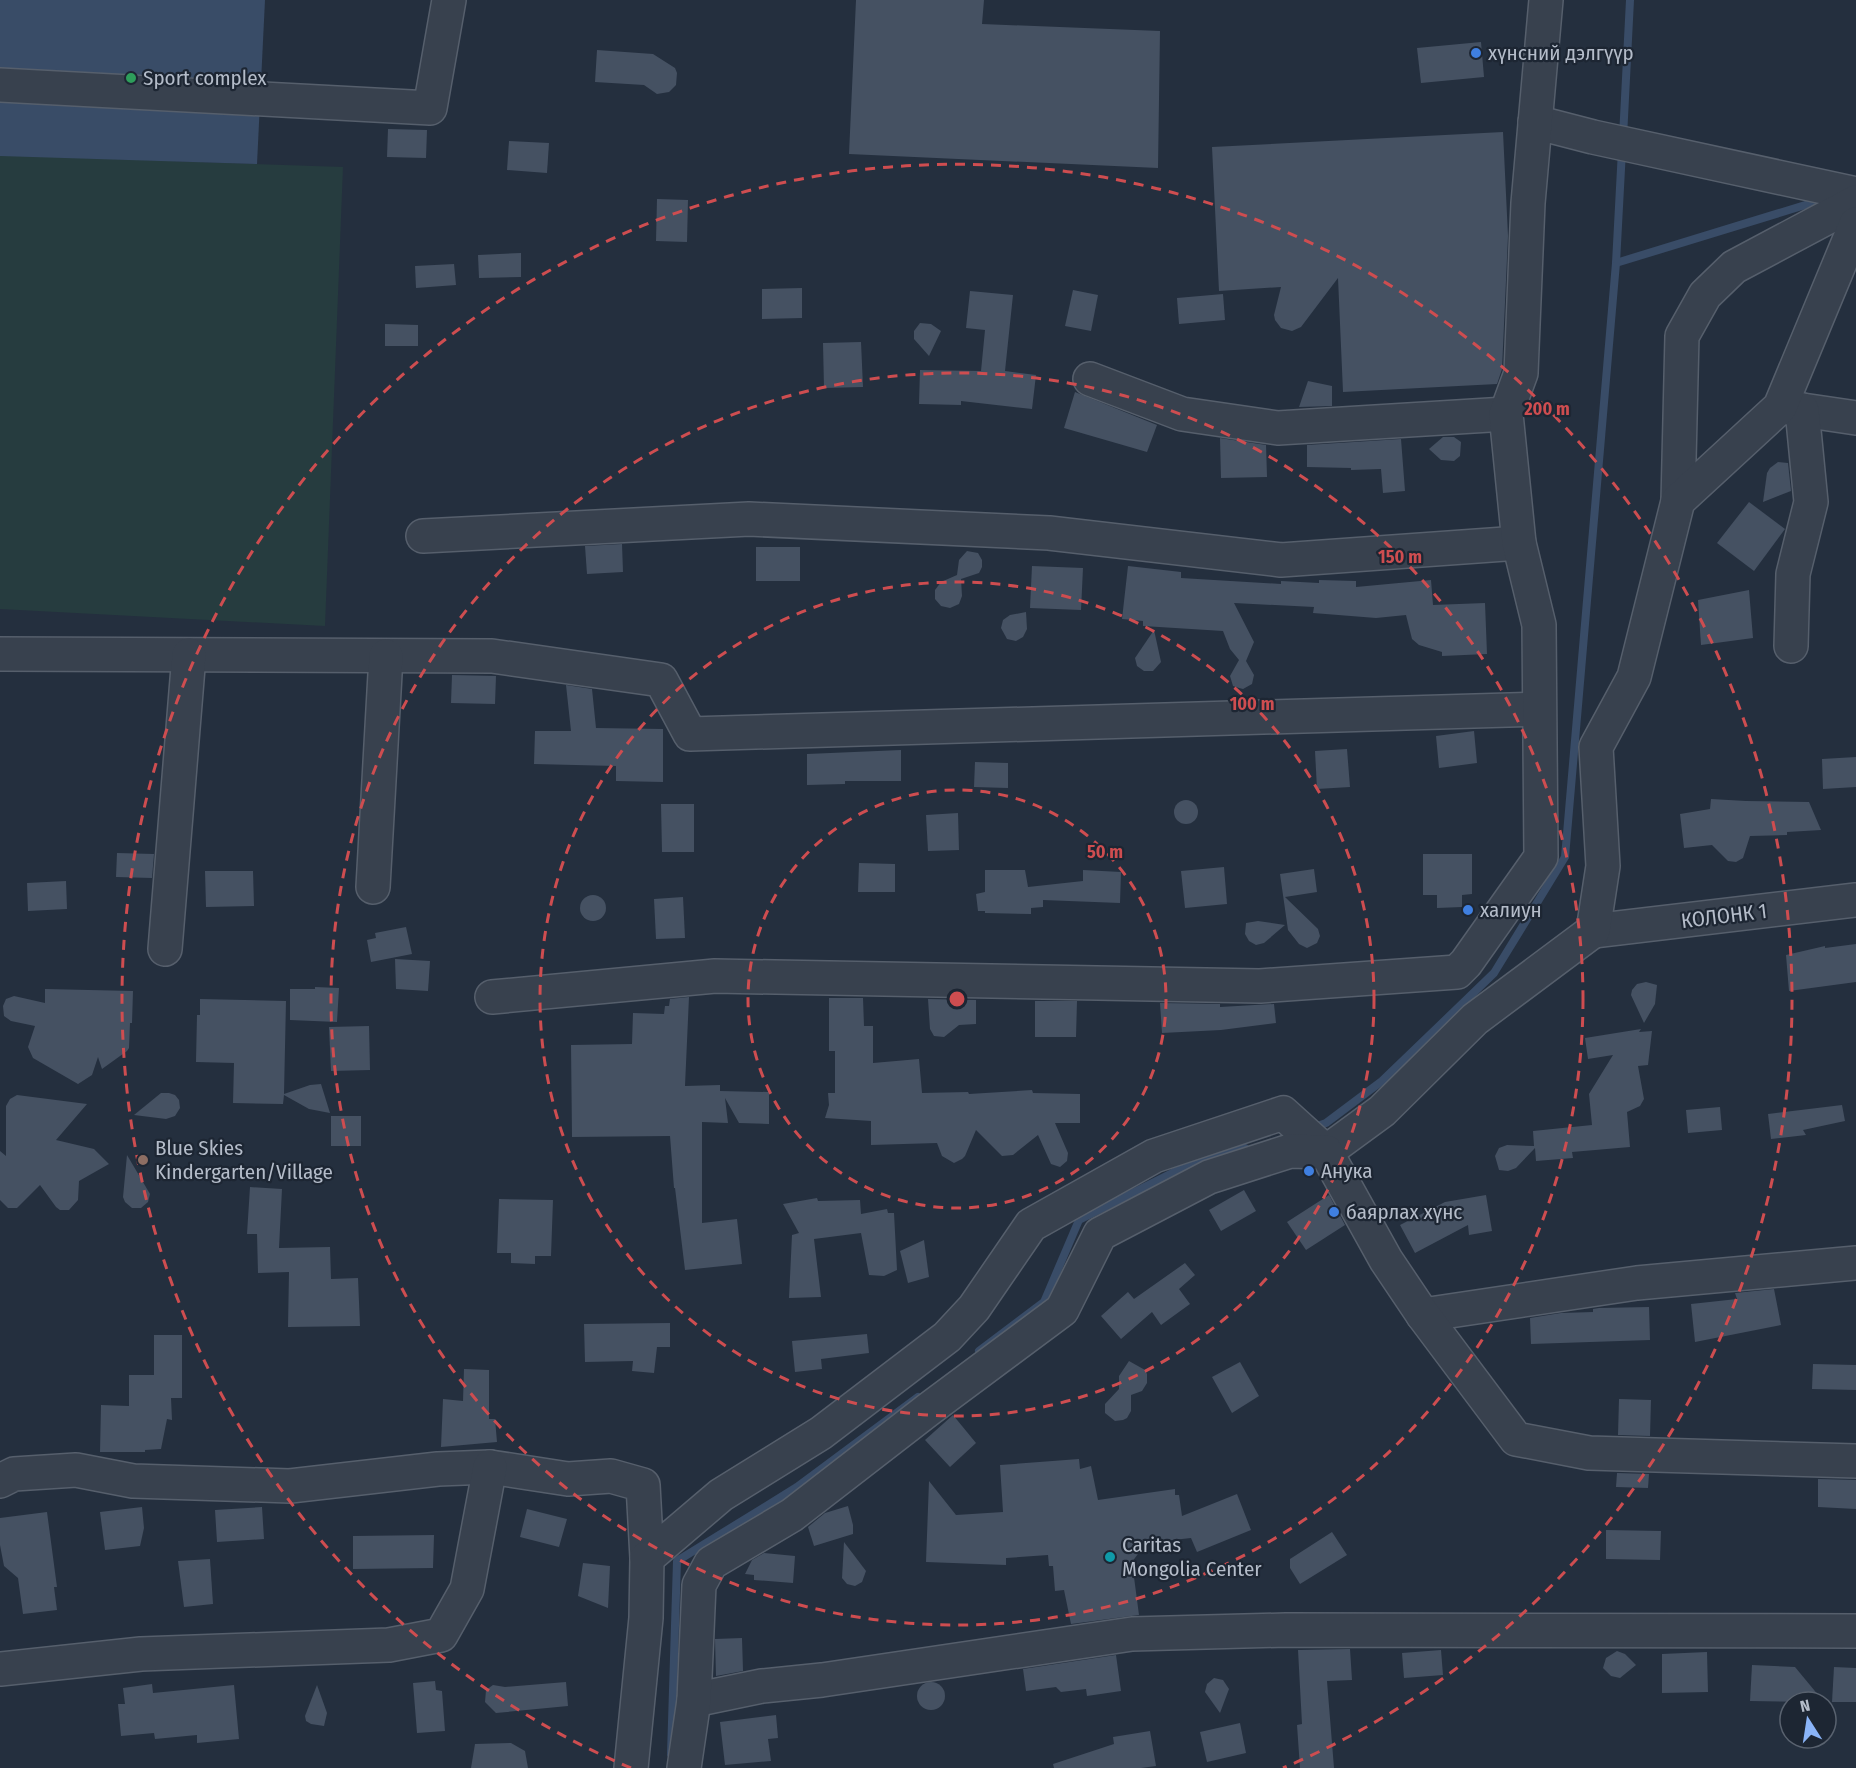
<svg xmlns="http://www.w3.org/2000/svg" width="1856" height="1768" viewBox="0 0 1856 1768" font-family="'Fira Sans Condensed',sans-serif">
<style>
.green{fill:#263c3f}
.water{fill:#394c67}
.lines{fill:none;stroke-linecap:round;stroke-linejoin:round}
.stream{stroke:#394c67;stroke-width:8}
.building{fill:#455162}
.minor-casing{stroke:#565f6c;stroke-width:36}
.minor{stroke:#38414e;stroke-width:33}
.ring{fill:none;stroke:#ce4d50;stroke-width:3;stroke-dasharray:10 8}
.shop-dot{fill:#3f7fe0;stroke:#1d2633;stroke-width:2}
.leisure-dot{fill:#2e9e5b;stroke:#1d2633;stroke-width:2}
.education-dot{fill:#8d6e63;stroke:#1d2633;stroke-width:2}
.culture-dot{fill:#0f9aa8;stroke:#1d2633;stroke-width:2}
.labels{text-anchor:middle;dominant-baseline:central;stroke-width:4.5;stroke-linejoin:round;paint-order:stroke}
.poi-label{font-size:21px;fill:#b4bcc9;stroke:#1d2633;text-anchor:start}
.street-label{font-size:21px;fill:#b4bcc9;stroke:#1d2633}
.centre{fill:#ce4d50;stroke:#1d2633;stroke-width:3}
.ring-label{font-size:18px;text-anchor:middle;font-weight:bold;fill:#ce4d50;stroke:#1d2633;stroke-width:4.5;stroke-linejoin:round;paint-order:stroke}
</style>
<rect width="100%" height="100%" fill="#242f3e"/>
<!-- green -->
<polygon class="green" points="0,155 343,167 325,626 0,609"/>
<!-- water -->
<polygon class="water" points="0,0 265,0 257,164 0,156"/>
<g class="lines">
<!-- stream -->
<g class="stream">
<polyline points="1623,137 1630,0"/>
<polyline points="1616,263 1815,202"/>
<polyline points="1312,1128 1326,1123 1382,1081 1494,973 1565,857 1616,263 1622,150"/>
<polyline points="979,1351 1044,1302 1079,1220 1186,1166 1245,1148"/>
<polyline points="671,1754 677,1561 797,1487 918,1397"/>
</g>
</g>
<!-- building -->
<g class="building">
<polygon points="856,0 984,0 982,24 1160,31 1158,168 849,154"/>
<polygon points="1481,42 1484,77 1421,83 1417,48"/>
<polygon points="597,50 653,54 675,68 677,73 676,85 669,92 657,94 644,85 595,82"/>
<polygon points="388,129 427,130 426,158 387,157"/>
<polygon points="1503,132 1508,236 1502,369 1497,384 1343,392 1338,278 1301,327 1292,331 1281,328 1275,320 1274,315 1281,287 1219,291 1212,147"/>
<polygon points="509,141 549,143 547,173 507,170"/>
<polygon points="657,199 688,200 687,242 656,241"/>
<polygon points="521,253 521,277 479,278 478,255"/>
<polygon points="454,264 456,285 416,288 415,266"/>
<polygon points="802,288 802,318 762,319 762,289"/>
<polygon points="1073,290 1098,295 1091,331 1065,326"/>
<polygon points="970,291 1013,295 1005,371 1036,375 1032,409 961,401 961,405 919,404 920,370 981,371 985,330 966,328"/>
<polygon points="1223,294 1225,320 1179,324 1177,298"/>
<polygon points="920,323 931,324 941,331 929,356 914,339 914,331"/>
<polygon points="385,324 418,325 418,346 385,346"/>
<polygon points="861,342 863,387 824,388 823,343"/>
<polygon points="1308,381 1332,386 1332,406 1299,407"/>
<polygon points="1075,392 1157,425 1147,452 1064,428"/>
<polygon points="1443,437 1454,437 1461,442 1460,456 1454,461 1441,460 1429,449"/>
<polygon points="1220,438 1266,445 1267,477 1221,478"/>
<polygon points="1401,439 1405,491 1383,493 1381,469 1351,470 1351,468 1307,467 1307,445"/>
<polygon points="1778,462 1788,463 1791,491 1763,502 1767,473 1770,468"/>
<polygon points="1749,502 1785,529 1754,571 1717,543"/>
<polygon points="622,544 623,572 587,574 585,546"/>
<rect x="756" y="547" width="44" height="34"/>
<polygon points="967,551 978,553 982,560 982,567 979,573 961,579 962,596 959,604 950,608 941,606 935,599 935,590 941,582 957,575 959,560"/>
<polygon points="1032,566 1083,568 1081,610 1030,608"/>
<polygon points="1128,566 1181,572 1181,578 1281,584 1281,581 1319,583 1319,580 1356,581 1356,587 1431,580 1433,605 1485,603 1487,654 1442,656 1442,652 1419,645 1412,639 1406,615 1376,618 1313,613 1314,607 1234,603 1254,642 1246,661 1254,675 1252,684 1243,689 1239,688 1233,686 1230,676 1239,660 1230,649 1223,631 1143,626 1143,621 1122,619"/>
<polygon points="1749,590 1753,638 1701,645 1698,600"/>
<polygon points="1026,612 1027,629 1023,637 1016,641 1007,639 1001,628 1003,620 1010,615"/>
<polygon points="1154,630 1161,662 1153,671 1144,671 1137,666 1135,658"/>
<polygon points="452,675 496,676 495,704 451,703"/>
<polygon points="566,685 592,689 596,728 663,729 663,782 616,781 616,766 534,764 535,731 571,731"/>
<polygon points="1474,731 1477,763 1439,768 1436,736"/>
<polygon points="1347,749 1350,787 1317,789 1315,751"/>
<polygon points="901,750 901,781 845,781 845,784 807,785 807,754"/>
<polygon points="1856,757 1856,787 1823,789 1822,759"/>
<polygon points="975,762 1008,763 1008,788 974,787"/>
<polygon points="1711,799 1746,801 1809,802 1821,830 1787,832 1787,835 1750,836 1743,858 1736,862 1728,861 1712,845 1684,848 1680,814 1710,809"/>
<circle cx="1186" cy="812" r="12"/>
<polygon points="661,804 694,804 694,852 662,852"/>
<polygon points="958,813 959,850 928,851 926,815"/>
<polygon points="117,853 154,854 152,878 116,877"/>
<polygon points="1423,854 1472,854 1472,894 1462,895 1462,907 1437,908 1437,895 1423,895"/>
<polygon points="859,863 895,864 895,892 858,892"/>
<polygon points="1224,867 1227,904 1185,908 1181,871"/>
<polygon points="1314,869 1317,892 1285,897 1318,929 1320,936 1317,943 1307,948 1299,944 1288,930 1280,874"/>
<polygon points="985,870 1025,870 1028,887 1083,881 1083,870 1121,872 1120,903 1043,900 1043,907 1031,908 1031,914 985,913 985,911 978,911 976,894 985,892"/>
<polygon points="205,871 253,871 254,906 206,907"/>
<polygon points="66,881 67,909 28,911 27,883"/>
<circle cx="593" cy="908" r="13"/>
<polygon points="683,897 685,938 656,939 654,899"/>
<polygon points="1258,921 1285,925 1264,943 1256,945 1249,941 1245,934 1246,923"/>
<polygon points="406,927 412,954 371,962 367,940 376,938 375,933"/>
<polygon points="1856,944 1856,982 1789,991 1786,955 1825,946 1825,948"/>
<polygon points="395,959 430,961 428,991 396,989"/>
<polygon points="1646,982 1657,985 1655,1004 1644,1023 1631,995 1632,990 1637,984"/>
<polygon points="315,987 339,988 337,1022 290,1020 290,989 315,989"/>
<polygon points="45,989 133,991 132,1023 130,1023 129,1048 127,1051 102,1069 98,1057 92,1075 78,1084 33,1058 28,1047 35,1026 11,1021 4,1016 3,1006 6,999 14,996 45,1003"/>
<polygon points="689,997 685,1086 720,1085 720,1091 769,1092 769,1124 739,1123 725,1098 728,1123 702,1122 702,1223 737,1219 742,1264 685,1270 675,1188 674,1188 670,1136 572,1137 571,1045 632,1044 633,1013 664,1014 665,1006 669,1006 670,999"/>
<polygon points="829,998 863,998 864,1026 873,1026 873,1063 919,1059 922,1093 968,1092 969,1094 1032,1090 1033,1093 1080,1094 1080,1123 1055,1123 1068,1153 1067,1161 1060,1167 1051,1164 1038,1135 1013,1155 1002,1156 976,1130 965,1156 962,1159 954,1163 942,1156 937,1143 871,1145 871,1121 825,1118 829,1105 828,1093 835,1093 835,1051 829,1051"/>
<polygon points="200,999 286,1001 284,1094 310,1085 321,1084 330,1113 309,1109 284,1095 283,1104 233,1103 234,1063 196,1062 197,1015 200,1015"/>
<polygon points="928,999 976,1000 976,1024 959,1025 944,1037 934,1036 930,1029"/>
<polygon points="1035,1001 1077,1001 1076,1037 1035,1037"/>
<polygon points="1160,1003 1220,1004 1220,1007 1274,1004 1276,1023 1221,1030 1162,1033"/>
<polygon points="369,1026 370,1070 331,1071 329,1027"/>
<polygon points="1641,1029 1639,1032 1652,1031 1648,1065 1638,1066 1644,1099 1640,1106 1627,1112 1630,1147 1572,1152 1573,1158 1536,1161 1535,1148 1516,1168 1508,1171 1499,1170 1495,1156 1499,1148 1507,1145 1534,1146 1533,1131 1592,1125 1589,1094 1613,1055 1588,1059 1585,1038"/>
<polygon points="161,1093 169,1093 175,1095 179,1100 180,1108 175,1116 166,1119 134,1115"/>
<polygon points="17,1095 87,1104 56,1140 94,1149 109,1164 79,1181 78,1200 69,1210 60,1210 56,1207 40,1185 17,1208 8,1208 0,1200 0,1151 6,1156 6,1106 10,1099"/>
<polygon points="1842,1105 1845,1121 1803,1130 1806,1135 1771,1139 1768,1114"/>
<polygon points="1720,1107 1722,1130 1688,1133 1686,1110"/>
<rect x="331" y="1116" width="30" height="30"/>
<polygon points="127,1155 150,1194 148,1202 141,1208 132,1208 125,1202 123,1197"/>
<polygon points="250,1187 282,1189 279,1248 330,1247 331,1279 358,1278 360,1326 288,1327 289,1272 258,1273 257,1234 247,1234"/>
<polygon points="1244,1190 1256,1211 1221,1231 1209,1210"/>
<polygon points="1329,1195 1345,1225 1306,1250 1287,1222"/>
<polygon points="1486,1195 1492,1231 1469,1235 1468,1225 1415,1253 1400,1225 1445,1202"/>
<polygon points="817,1198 818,1201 860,1200 861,1214 887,1209 888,1213 894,1213 897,1270 884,1276 869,1275 861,1233 814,1239 821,1297 789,1298 792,1235 799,1233 783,1204"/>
<polygon points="499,1199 553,1200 551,1256 535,1256 535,1264 511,1263 511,1253 497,1253"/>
<polygon points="924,1240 929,1277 908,1283 900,1251"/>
<polygon points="1185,1263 1195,1275 1179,1289 1190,1304 1161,1325 1152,1312 1121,1339 1101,1316 1128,1292 1134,1299"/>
<polygon points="1774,1289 1781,1325 1695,1342 1691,1304 1737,1299 1735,1293"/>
<polygon points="1649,1307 1650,1340 1531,1344 1530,1318 1561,1313 1593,1312 1593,1309 1599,1308"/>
<polygon points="670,1323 670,1347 657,1347 654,1373 632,1371 633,1361 585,1362 584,1324"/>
<polygon points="867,1334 869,1353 821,1359 822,1369 795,1372 792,1341"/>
<polygon points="154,1335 182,1335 182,1398 171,1398 172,1420 167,1419 161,1449 145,1450 145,1452 100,1452 101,1405 129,1406 129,1375 154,1375"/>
<polygon points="1129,1361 1145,1370 1147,1374 1147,1383 1142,1391 1131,1395 1131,1411 1127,1418 1123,1420 1115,1421 1105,1413 1105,1404 1119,1389 1119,1376"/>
<polygon points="1240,1362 1259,1396 1232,1413 1212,1377"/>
<polygon points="1813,1364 1856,1365 1856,1390 1812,1389"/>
<polygon points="464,1369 489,1370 489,1419 495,1419 497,1442 441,1447 443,1399 463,1401"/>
<polygon points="1619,1399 1651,1400 1650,1436 1618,1435"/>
<polygon points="953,1415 976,1443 950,1467 925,1440"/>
<polygon points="1079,1459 1080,1469 1091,1466 1098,1500 1175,1489 1175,1495 1179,1495 1182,1516 1237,1494 1251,1530 1197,1552 1191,1538 1146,1543 1132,1562 1139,1615 1071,1624 1064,1590 1055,1591 1053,1566 1049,1566 1048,1555 1006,1558 1006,1565 926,1562 929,1481 956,1515 1003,1512 1000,1465"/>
<polygon points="1617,1473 1649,1474 1648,1488 1616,1487"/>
<polygon points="1818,1479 1856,1480 1856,1509 1818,1507"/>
<polygon points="848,1506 853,1525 853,1534 814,1546 808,1527 825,1513"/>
<polygon points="142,1507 144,1528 140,1546 105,1550 100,1512"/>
<polygon points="262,1507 264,1539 217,1542 215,1510"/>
<polygon points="527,1509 567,1519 559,1547 520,1537"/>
<polygon points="47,1512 57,1587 54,1587 57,1610 23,1614 18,1578 4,1566 0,1545 0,1518"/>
<polygon points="1606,1530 1661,1531 1660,1560 1606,1559"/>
<polygon points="1332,1532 1347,1555 1300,1584 1290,1568 1290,1559"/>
<polygon points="434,1535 433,1568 353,1569 353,1536"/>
<polygon points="844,1542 866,1571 862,1582 855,1586 847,1584 842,1578"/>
<polygon points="764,1553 795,1556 793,1583 754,1580 754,1575 745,1574 752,1560"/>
<polygon points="210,1559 213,1604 184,1607 178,1561"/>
<polygon points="583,1563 610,1566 608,1608 578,1596"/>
<polygon points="742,1638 743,1671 716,1676 715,1639"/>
<polygon points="1350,1649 1352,1680 1327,1681 1334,1768 1300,1768 1297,1725 1302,1724 1298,1650"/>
<polygon points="1441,1650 1443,1675 1404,1678 1402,1653"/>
<polygon points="1617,1651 1625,1654 1636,1665 1620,1678 1611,1676 1603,1668 1606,1658"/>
<polygon points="1707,1652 1708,1692 1662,1693 1662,1654"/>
<polygon points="1116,1655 1121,1691 1087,1696 1086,1689 1061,1692 1056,1687 1026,1691 1023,1669"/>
<polygon points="1752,1665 1795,1667 1824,1702 1750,1701"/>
<polygon points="1834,1667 1856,1668 1856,1702 1832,1702"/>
<polygon points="1214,1678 1223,1680 1229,1689 1220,1713 1205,1692 1207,1684"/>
<polygon points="435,1681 436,1690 442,1691 445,1731 417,1733 413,1683"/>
<polygon points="566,1682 568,1706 496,1713 485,1702 486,1690 493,1685 505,1687"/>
<circle cx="931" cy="1696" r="14"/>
<polygon points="152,1684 153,1693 234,1685 239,1739 197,1743 197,1735 155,1739 154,1733 121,1736 118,1704 125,1704 123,1688"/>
<polygon points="317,1685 327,1713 324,1726 311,1724 306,1721 305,1716"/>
<polygon points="776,1715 778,1738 768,1739 771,1761 725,1765 720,1722"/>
<polygon points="1240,1723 1246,1753 1207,1762 1200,1732"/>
<polygon points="1150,1731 1156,1766 1141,1768 1054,1768 1053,1764 1114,1744 1113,1737"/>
<polygon points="511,1743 525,1751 528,1768 471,1768 475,1744"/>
</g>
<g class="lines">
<defs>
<g id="minor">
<polyline points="0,85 430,108 449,0"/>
<polyline points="1535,122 1593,137 1856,194"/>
<polyline points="1090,379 1182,414 1278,428 1506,414"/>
<polyline points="1782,407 1856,418"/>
<polyline points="1678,501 1682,336 1705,295 1734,267 1856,202"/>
<polyline points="423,536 749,519 1049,533 1281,560 1519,543"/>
<polyline points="1791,646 1793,574 1811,502 1802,410"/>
<polyline points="0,654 492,656 661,680 690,734 1539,709"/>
<polyline points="373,887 386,656"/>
<polyline points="1593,931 1856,900"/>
<polyline points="165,949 189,655"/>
<polyline points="492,997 715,976 1260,986 1457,972 1466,963 1541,857 1539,625 1519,543 1506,414 1521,373 1528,203 1546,0"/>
<polyline points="1423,1315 1637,1283 1856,1263"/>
<polyline points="0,1481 14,1474 76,1470 133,1481 290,1486 438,1469 490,1467 568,1479 611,1476 643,1485 647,1558 721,1495 821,1433 947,1337 974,1308 1031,1225 1154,1156 1283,1113 1326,1152 1382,1111 1475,1019 1593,931 1603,866 1596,747 1634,677 1678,501 1780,407 1856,224"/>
<polyline points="0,1669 141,1654 389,1645 441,1635 467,1589 490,1467"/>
<polyline points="694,1700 762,1686 822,1680 1132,1634 1286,1630 1856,1631"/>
<polyline points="631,1768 646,1618 647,1558"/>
<polyline points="684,1768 694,1700 699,1585 711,1563 792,1515 929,1409 1062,1310 1100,1234 1209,1177 1290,1151 1326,1152 1386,1260 1423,1315 1516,1439 1589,1453 1856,1461"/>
</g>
</defs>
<!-- minor casing -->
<use href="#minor" class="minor-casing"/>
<!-- minor -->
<use href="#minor" class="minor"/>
</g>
<!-- distance rings -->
<g class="ring">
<circle cx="957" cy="999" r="209"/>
<circle cx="957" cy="999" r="417"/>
<circle cx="957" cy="999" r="626"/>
<path d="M631 1768A835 835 0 1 1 1283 1768"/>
</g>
<!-- markers -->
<g class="shop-dot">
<circle cx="1476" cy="53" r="6"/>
<circle cx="1468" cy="910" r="6"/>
<circle cx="1309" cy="1171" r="6"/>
<circle cx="1334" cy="1212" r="6"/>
</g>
<circle class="leisure-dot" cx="131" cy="78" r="6"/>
<circle class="education-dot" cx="143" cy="1160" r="6"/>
<circle class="culture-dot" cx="1110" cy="1557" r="6"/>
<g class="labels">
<!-- poi labels -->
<g class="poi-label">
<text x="1488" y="53">хүнсний дэлгүүр</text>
<text x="143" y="78">Sport complex</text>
<text x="1480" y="910">халиун</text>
<text x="155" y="1148">Blue Skies<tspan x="155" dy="24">Kindergarten/Village</tspan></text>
<text x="1321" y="1171">Анука</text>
<text x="1346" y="1212">баярлах хүнс</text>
<text x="1122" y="1545">Caritas<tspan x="1122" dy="24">Mongolia Center</tspan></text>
</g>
<!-- street labels -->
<g class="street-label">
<text transform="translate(1724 916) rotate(-7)">КОЛОНК 1</text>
</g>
</g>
<circle cx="957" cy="999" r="9" class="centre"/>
<g class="ring-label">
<text x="1547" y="415">200 m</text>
<text x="1400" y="563">150 m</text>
<text x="1252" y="710">100 m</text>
<text x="1105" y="858">50 m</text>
</g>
<!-- north arrow -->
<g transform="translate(1808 1720) rotate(348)"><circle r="28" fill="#1d2633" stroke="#59626f" stroke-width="1.5"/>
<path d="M0-4.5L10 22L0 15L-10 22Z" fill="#8ab4f8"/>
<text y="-9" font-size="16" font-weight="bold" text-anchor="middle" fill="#b4bcc9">N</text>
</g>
</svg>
